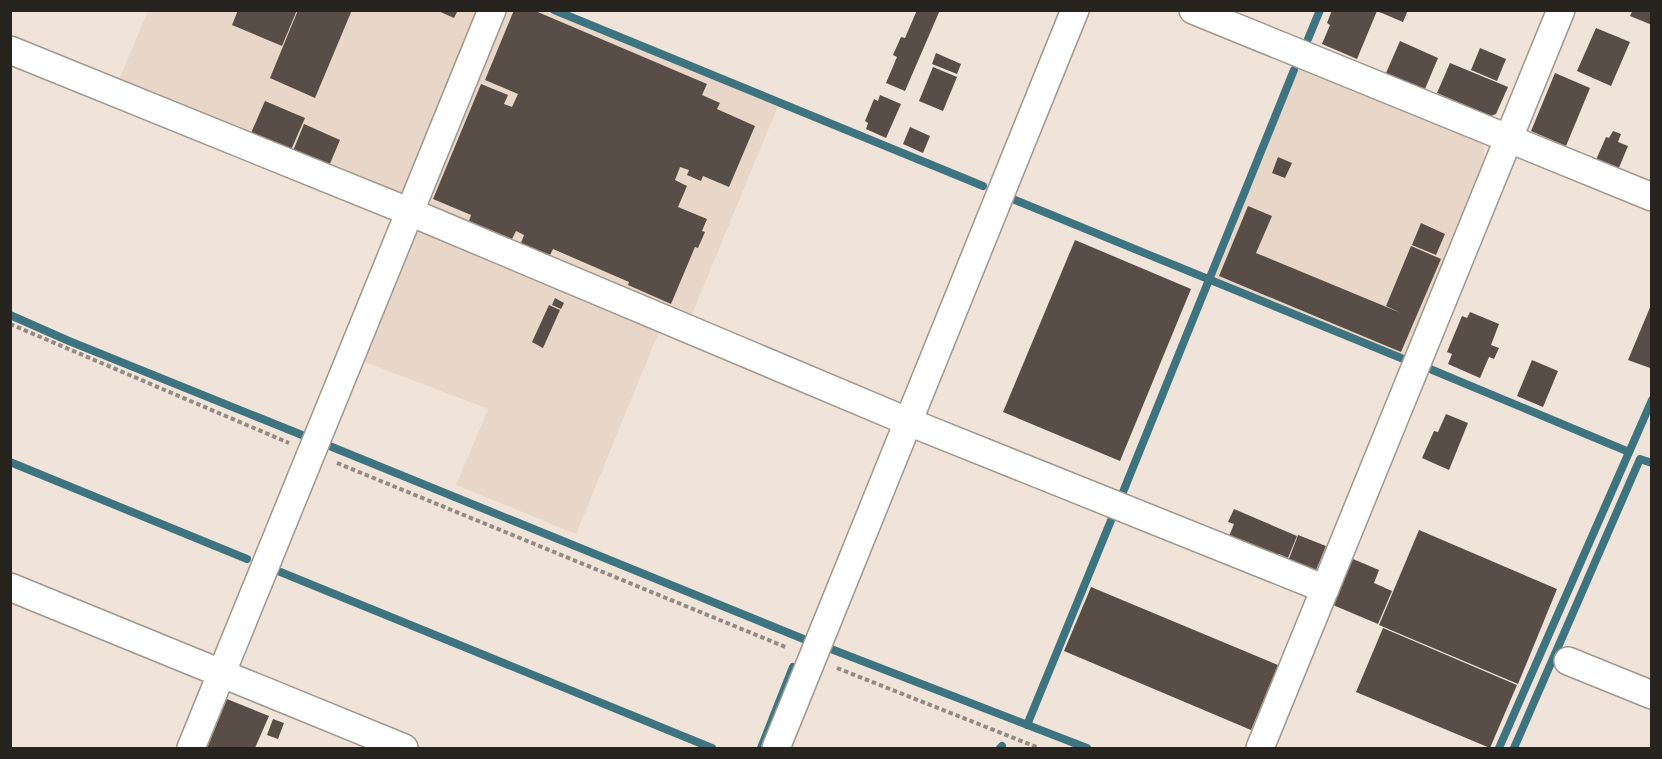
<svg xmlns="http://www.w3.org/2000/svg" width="1662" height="759" viewBox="0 0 1662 759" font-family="'Noto Sans',sans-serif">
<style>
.built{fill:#e8d7c8}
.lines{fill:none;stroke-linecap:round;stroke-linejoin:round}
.stream{stroke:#3d7480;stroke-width:8}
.building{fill:#594d47}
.minor-casing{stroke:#a1978d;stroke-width:30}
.path{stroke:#938b83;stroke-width:4;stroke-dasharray:4.5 3;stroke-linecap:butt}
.minor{stroke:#fff;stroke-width:27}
</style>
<rect width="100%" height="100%" fill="#f0e4da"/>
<!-- built -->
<g class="built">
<polygon points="148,11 477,11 405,190 394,196 118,82"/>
<polygon points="504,11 547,11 778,106 691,317 432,209 429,199"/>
<polygon points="1298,68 1483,144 1485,160 1405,356 1213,279"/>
<polygon points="425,229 661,327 576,534 456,485 488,409 362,361 413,234"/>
</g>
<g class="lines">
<!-- stream -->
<g class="stream">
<polyline points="554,10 983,186"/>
<polyline points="1308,39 1320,10"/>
<polyline points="1015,200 1401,358"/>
<polyline points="10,315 69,341 302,435"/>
<polyline points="1430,369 1629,452"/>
<polyline points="332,447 806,640"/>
<polyline points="10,462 247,559"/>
<polyline points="1123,492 1294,70"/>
<polyline points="278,571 712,748"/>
<polyline points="831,649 1087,748"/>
<polyline points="1027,725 1112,518"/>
<polyline points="761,748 793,667"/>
<polyline points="1000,748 1002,746"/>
<polyline points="1499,748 1652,400"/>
<polyline points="1514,748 1640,459 1652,463"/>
</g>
</g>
<!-- building -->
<g class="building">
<polygon points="238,10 297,10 282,46 232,25"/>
<polygon points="298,10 352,10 315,98 270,78"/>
<polygon points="436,10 458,10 454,18"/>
<polygon points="514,10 533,10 707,84 702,95 720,103 717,109 755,126 729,187 703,176 701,181 687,175 689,170 680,167 675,180 687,186 678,207 707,219 702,231 705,232 698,248 695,247 671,304 628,285 629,282 553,249 550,255 521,243 524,235 516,231 512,239 469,221 471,215 433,199 481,84 508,95 504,104 512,107 518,94 485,80"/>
<polygon points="917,10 940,10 905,91 886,83 897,57 893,55 901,37 905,38"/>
<polygon points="1332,10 1408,10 1403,22 1377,11 1357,59 1322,44 1330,25 1327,23"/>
<polygon points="1633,10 1652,10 1652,25 1630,16"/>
<polygon points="1596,28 1630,42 1611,86 1577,71"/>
<polygon points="1400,41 1438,58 1425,89 1386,73"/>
<polygon points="1480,48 1506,59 1497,81 1471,70"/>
<polygon points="936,53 961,64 957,74 932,64"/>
<polygon points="1450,63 1508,87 1496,114 1491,116 1437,93"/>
<polygon points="933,67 957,77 943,111 919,101"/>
<polygon points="1555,73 1590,88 1566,146 1531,131"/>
<polygon points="880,95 901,104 886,138 866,129 868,123 865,121 874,99 878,101"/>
<polygon points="265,101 305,118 291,150 251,133"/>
<polygon points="304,124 340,140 329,166 293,151"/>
<polygon points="910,127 930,136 923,153 903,144"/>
<polygon points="1613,131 1621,134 1618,142 1628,146 1618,170 1596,160 1606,137 1609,138"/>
<polygon points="1278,157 1292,163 1285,178 1272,173"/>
<polygon points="1248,206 1272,216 1256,253 1401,313 1386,306 1411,246 1441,259 1401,352 1219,276"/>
<polygon points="1421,223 1445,234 1436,255 1412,245"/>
<polygon points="1075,240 1191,289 1120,461 1003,412"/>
<polygon points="555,298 564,303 561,309 552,305"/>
<polygon points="549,305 560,310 543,348 532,342"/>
<polygon points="1651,305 1652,365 1650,368 1628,360"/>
<polygon points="1470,312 1499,324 1491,345 1499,348 1494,359 1489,357 1480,378 1448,364 1452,354 1447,352 1462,316 1467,318"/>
<polygon points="1532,360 1558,371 1543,407 1517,396"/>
<polygon points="1446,414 1468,423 1449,470 1422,458 1434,431 1438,432"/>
<polygon points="1234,509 1297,536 1288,558 1279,554 1276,559 1228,539 1234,524 1228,522"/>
<polygon points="1419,530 1557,589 1518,684 1379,625"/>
<polygon points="1298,535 1326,546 1314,575 1287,564"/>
<polygon points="1353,559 1379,570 1374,583 1392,591 1378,624 1333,605"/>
<polygon points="1091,587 1278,665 1251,730 1064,651"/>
<polygon points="1383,628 1517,685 1490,748 1356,692"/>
<polygon points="227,699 269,716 255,748 207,748"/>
<polygon points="273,719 284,723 278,739 267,735"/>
</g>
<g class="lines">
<defs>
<g id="minor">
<polyline points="1193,10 1652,197"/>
<polyline points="10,50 410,212 909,422 1325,589"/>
<polyline points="10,587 404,748"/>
<polyline points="1568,661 1652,695"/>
<polyline points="191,748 492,10"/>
<polyline points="776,748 1075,10"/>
<polyline points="1260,748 1561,10"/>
</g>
</defs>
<!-- minor casing -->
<use href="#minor" class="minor-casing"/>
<!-- path -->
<g class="path">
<polyline points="10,324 289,443"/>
<polyline points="337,463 788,648"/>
<polyline points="837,668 1039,748"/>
</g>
<!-- minor -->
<use href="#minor" class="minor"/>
</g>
<!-- border -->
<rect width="1662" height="759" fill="none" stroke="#27231f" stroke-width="24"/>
</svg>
